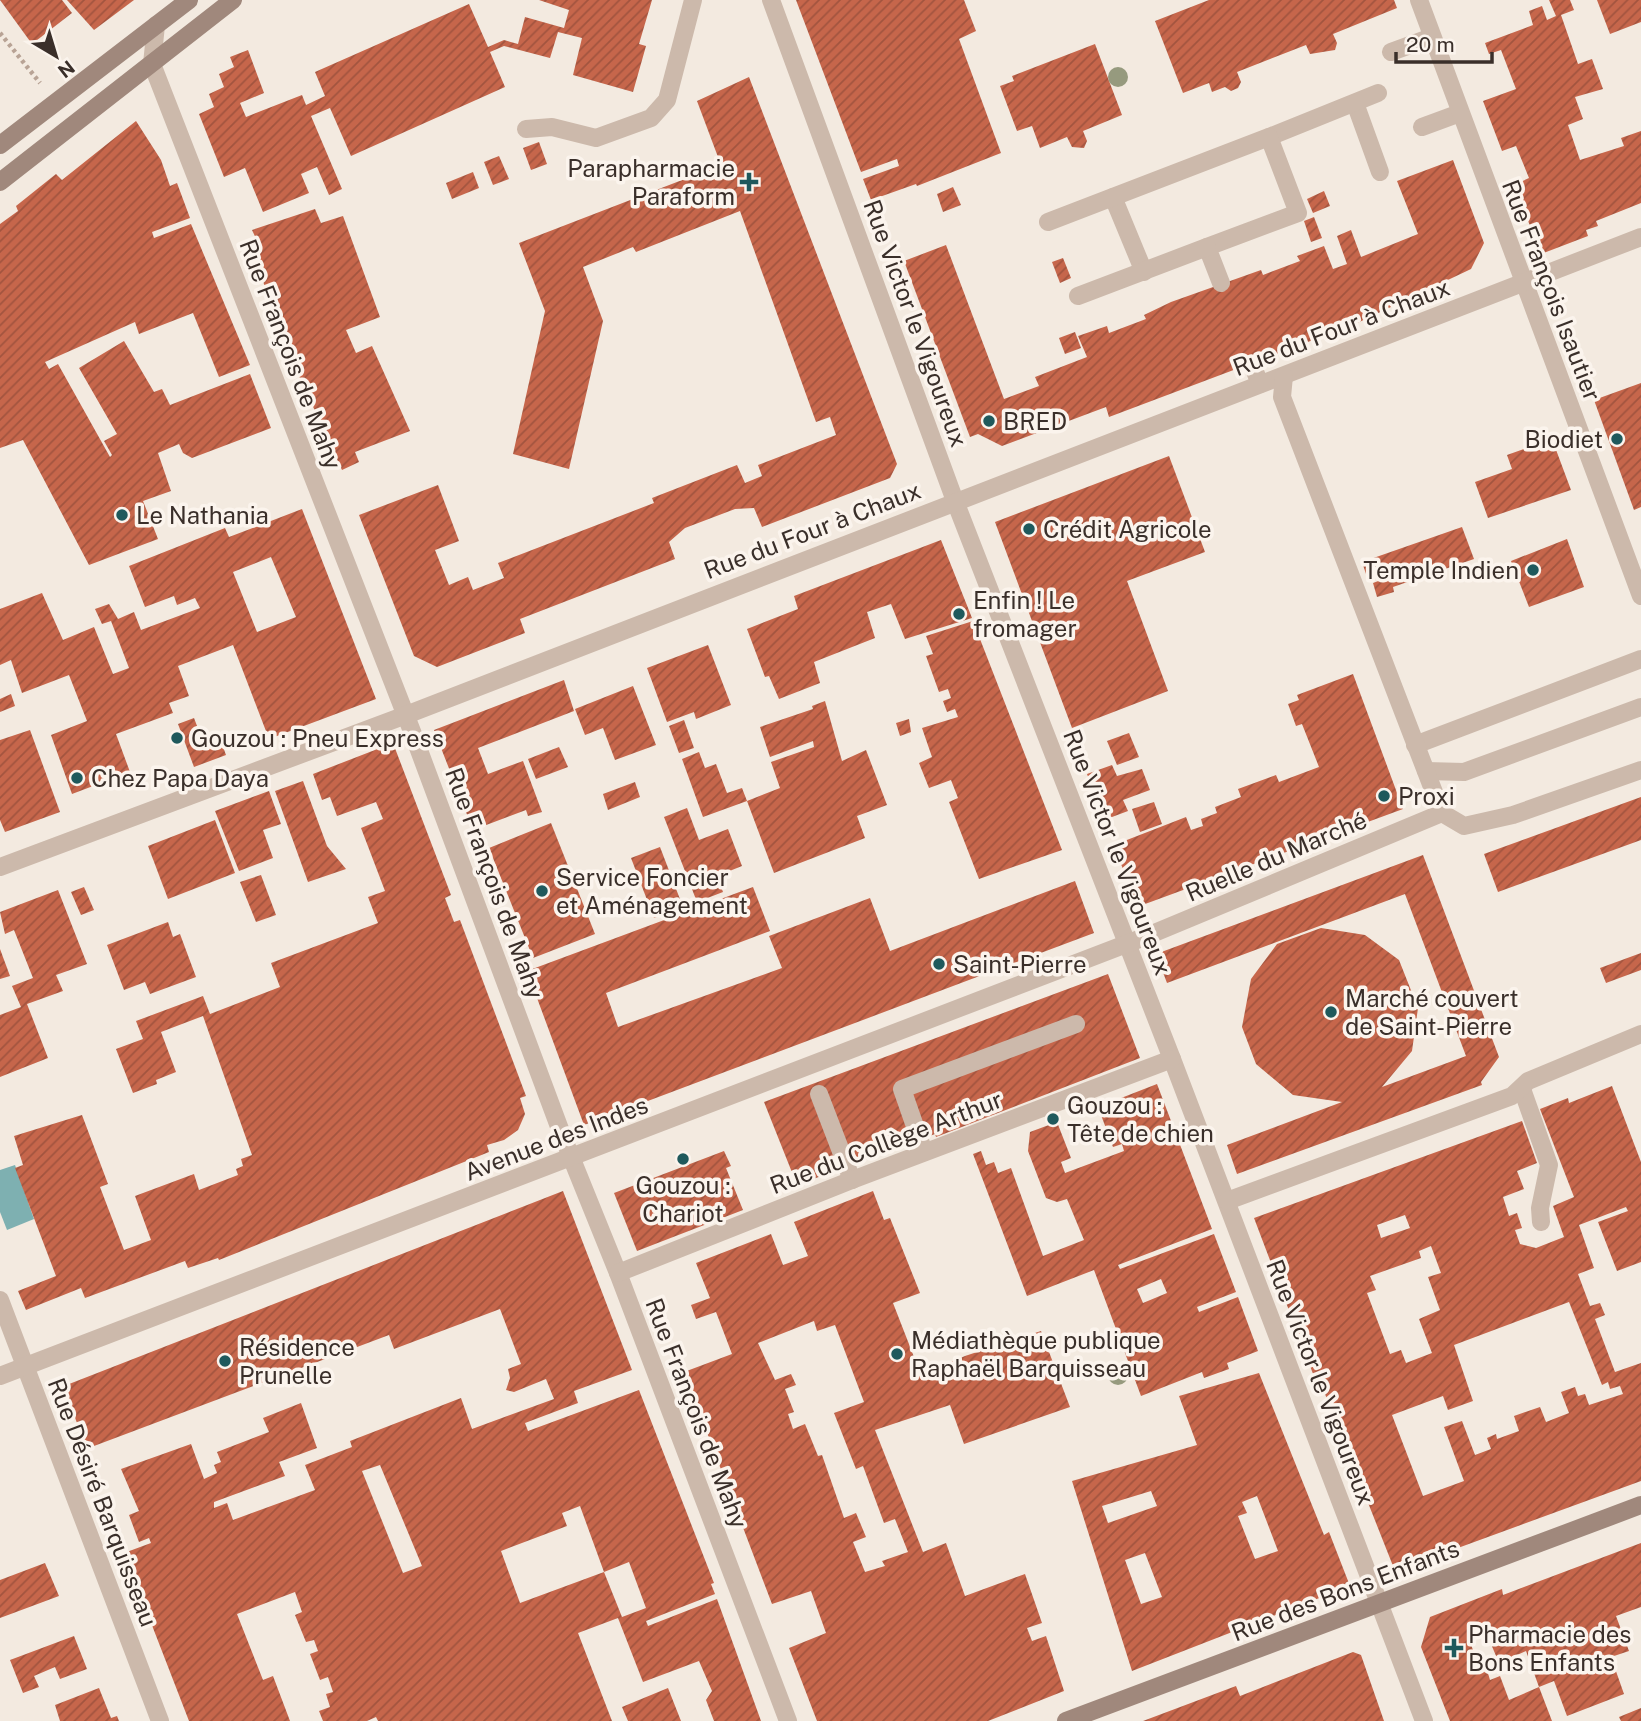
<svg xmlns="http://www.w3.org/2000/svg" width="1641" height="1721" viewBox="0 0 1641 1721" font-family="'Public Sans',sans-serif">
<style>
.water{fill:#7eb0b1}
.building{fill:url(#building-hatch);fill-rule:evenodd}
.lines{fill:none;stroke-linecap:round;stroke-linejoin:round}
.path{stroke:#b8a395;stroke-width:4.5;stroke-dasharray:3.5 3.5;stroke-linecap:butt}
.lane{stroke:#ccb9ab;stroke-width:18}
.street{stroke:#ccb9ab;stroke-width:18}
.secondary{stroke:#a0887c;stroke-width:18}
.tree{fill:#969a7e}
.poi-dot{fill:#1f595c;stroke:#fbf4ed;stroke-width:2.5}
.labels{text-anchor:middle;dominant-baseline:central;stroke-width:7;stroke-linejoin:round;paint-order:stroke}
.poi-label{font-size:24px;fill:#3a2f2a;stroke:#fbf4ed;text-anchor:start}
.street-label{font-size:24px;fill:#3a2f2a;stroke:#fbf4ed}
</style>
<defs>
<pattern id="building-hatch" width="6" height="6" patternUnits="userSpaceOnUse" patternTransform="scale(1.75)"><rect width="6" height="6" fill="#c6664b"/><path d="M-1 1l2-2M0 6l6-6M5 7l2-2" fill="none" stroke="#a2543f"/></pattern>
</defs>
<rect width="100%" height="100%" fill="#f3eae0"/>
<!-- water -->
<polygon class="water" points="15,1165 34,1219 7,1230 0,1212 0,1170"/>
<!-- building -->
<g class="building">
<polygon points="0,0 62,0 72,13 32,44"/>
<polygon points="67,0 134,0 94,30"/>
<polygon points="539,0 652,0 639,44 646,46 633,92 573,75 582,38 558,32 550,58 504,46 490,52 505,87 351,156 330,108 311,116 342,189 329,195 317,167 301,174 309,193 263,212 245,168 224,177 199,114 214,107 209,94 224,87 219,74 234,67 230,57 248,50 264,93 240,103 246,117 302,95 306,105 325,96 315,72 469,4 488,47 504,40 518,44 525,17 564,28 569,10"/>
<polygon points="796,0 964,0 976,31 959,39 1001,153 917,186 916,184 871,200 863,179 899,166 897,159 861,172"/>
<polygon points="1209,0 1394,0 1397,8 1333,34 1337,43 1335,50 1310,54 1306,45 1237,72 1241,82 1238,88 1231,91 1225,87 1212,92 1209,83 1183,93 1155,21"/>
<polygon points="1549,0 1570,0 1574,10 1561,15 1578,64 1592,59 1603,89 1575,97 1583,119 1568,125 1580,160 1624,146 1621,138 1641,131 1641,203 1596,221 1598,226 1586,230 1588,236 1541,254 1514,185 1529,178 1516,146 1502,151 1483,101 1516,89 1501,50 1489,54 1485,43 1533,25 1529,11 1542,6 1547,20 1556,16"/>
<polygon points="1597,0 1641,0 1641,22 1610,34"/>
<polygon points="1095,44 1122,115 1083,131 1087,141 1084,148 1072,147 1067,137 1040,148 1032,126 1017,131 1000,86 1014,81 1012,76"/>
<polygon points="749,77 897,464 890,478 762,527 754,508 735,509 685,528 669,542 675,559 520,619 525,633 437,667 414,656 359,515 438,485 459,541 435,550 449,585 468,577 473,590 504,578 498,563 654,503 652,498 737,465 745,483 762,476 758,465 836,435 830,417 816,422 740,211 636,252 633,247 583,267 603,321 569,469 513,454 545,311 519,243 721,165 697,101"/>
<polygon points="136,121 161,160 170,186 177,183 190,218 152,232 154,238 191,224 250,365 219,377 193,313 139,334 135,322 45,362 49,369 58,364 110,457 112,455 104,441 117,434 79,368 124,341 154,392 162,389 170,405 250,374 271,428 192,458 183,453 179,444 158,453 171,491 143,501 158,539 89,565 23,440 0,448 0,224 18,211 16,206 56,174 62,180"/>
<polygon points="539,142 547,164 531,170 523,148"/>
<polygon points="499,156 509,179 493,185 484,162"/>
<polygon points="1453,160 1484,243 1471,269 1353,325 1109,417 1106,407 1002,446 978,434 970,437 904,261 946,245 1004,399 1039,386 1035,377 1087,357 1078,336 1107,326 1109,333 1146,319 1144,315 1171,302 1261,270 1263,275 1300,261 1297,256 1324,246 1333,269 1347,264 1337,236 1351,230 1361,257 1418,234 1397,181"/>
<polygon points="473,172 479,188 452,199 446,183"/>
<polygon points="953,187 961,205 943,212 937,194"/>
<polygon points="1324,191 1330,206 1313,213 1307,199"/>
<polygon points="315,209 321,223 343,216 380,317 346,330 356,353 372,346 410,431 355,452 359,462 342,470 299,376 253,255 262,251 252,230"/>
<polygon points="1314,217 1322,238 1311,242 1304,221"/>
<polygon points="1063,258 1071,278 1060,283 1052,262"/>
<polygon points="1075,332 1081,348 1065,354 1059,338"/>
<polygon points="1641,383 1641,507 1634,510 1594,400"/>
<polygon points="1552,439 1571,490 1488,518 1475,482 1512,469 1507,455"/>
<polygon points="1169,456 1205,552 1127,581 1168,691 1072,728 995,522"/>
<path d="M302,509l74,190 -107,40 -36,-94 -55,21 11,30 -20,7 4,10 -57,21 14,38 -58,22 -21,-59 36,-14 -18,-46 -47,18 -11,-33 -11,5v-56l42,-16 21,47 31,-13 19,47 16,-6 -18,-47 -9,3 -7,-15 14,-5 9,15 16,-7 7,18 59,-22 -5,-10 -18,7 -3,-9 -29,11 -16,-41 96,-38 4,9zM271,557l25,60 -39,15 -24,-60z"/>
<polygon points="1462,527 1474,559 1393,587 1394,592 1377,597 1373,583 1389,577 1387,570 1367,577 1362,562"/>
<polygon points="1567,539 1584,587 1529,607 1511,561"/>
<polygon points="941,540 972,618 905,639 891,604 867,612 875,638 814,662 820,683 779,699 769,676 765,677 747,629 798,609 794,596"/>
<polygon points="973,621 1062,850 979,879 949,802 958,798 951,780 929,788 919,763 932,757 922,728 958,717 955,709 947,712 943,701 951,698 948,689 939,692 926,656 933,654 926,636"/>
<polygon points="708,645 731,705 696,719 694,712 667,722 647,668"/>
<polygon points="1353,674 1403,809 1137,907 1114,845 1186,817 1191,830 1203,826 1201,819 1217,813 1215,807 1241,797 1238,789 1276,775 1279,782 1319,767 1302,724 1296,726 1288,704 1299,700 1297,695"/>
<polygon points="564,680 574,711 478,748 488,774 523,761 542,812 528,816 526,810 473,830 434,730"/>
<polygon points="633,686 656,745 615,760 603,728 585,735 575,709"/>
<polygon points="11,694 15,706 0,712 0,699"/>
<polygon points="825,701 842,761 866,750 887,805 857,816 865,838 774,873 747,801 780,788 771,762 814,747 813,741 770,757 760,727 813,709 812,706"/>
<polygon points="194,718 202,739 218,733 226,755 194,767 178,724"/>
<polygon points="909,719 911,732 900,736 896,723"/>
<polygon points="684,720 694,748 679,753 669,726"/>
<polygon points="30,730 60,812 5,832 0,820 0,740"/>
<polygon points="1129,733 1139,757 1117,765 1107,741"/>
<polygon points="393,743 451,895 445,898 454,922 460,920 526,1096 520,1098 525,1114 518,1130 504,1140 487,1145 489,1152 219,1260 218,1258 188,1268 185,1261 85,1298 81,1288 26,1310 18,1291 56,1276 15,1168 23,1165 14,1136 82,1115 108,1184 100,1187 124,1250 151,1240 135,1196 194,1174 199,1190 238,1175 236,1169 243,1166 241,1159 252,1155 203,1016 161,1032 176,1072 156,1080 157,1084 133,1093 116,1049 143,1039 136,1021 203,996 210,1014 280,987 271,963 378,923 368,897 385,891 361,828 383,819 376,802 337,816 330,797 322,800 313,774"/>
<polygon points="559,747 568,767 536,779 528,759"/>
<polygon points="699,752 705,768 716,764 727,793 742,788 747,801 703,817 682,759"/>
<polygon points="1112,765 1117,776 1142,769 1150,790 1123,800 1128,811 1104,820 1087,774"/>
<polygon points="303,781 327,846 346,869 308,882 275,791"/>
<polygon points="635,782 640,797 608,810 603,794"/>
<polygon points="269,791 281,824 263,830 273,858 239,871 215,811"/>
<polygon points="1641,797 1641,840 1498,892 1484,854"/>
<polygon points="1154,802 1162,824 1140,832 1132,809"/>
<polygon points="687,808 699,840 728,829 742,866 717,876 723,892 697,902 664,817"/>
<polygon points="215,820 235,873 168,899 148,846"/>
<polygon points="551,823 595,934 533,958 489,848"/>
<polygon points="660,847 683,907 654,918 631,858"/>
<polygon points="1423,855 1499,1057 1481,1082 1482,1085 1237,1174 1227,1145 1342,1102 1293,1095 1256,1064 1242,1027 1251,979 1277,944 1321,928 1365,935 1399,960 1418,1008 1412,1051 1382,1087 1466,1056 1405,894 1167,983 1156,954"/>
<polygon points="261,875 276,915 256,922 240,882"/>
<polygon points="1075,881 1094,933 584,1125 527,971 753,887 770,931 606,993 618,1027 782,968 769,936 870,898 890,951"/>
<polygon points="84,887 94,910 81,915 71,892"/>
<polygon points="58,890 87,964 56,975 63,991 27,1004 48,1058 0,1077 0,1015 21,1007 12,986 33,978 14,930 5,934 0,912"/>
<polygon points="168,922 173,937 180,934 196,977 150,994 145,982 124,990 107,945"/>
<polygon points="0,949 10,976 0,979"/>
<polygon points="1641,953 1641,970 1606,983 1600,968"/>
<polygon points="1108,974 1140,1058 936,1137 935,1134 797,1185 764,1102"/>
<path d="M1157,1084l55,145 -94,36 2,4 94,-35 22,58 -39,15 2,5 39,-15 20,54 -31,12 2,6 -25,9 -2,-6 -61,24 -47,-126 -67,26 -54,-142 8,-3 5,14 8,-3 4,11 13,-5 32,88 41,-16 -17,-41 -10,3 -11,-4 -18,-47 2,-19 27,-10 14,36 -10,4 4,11 59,-22 -2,-7 -9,3 -15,-40zM1161,1279l6,14 -24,10 -6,-14z"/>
<path d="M1612,1086l29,76v100l-24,9 -19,-49 30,-11 -2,-4 -47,18 15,43 -16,6 12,32 10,-3 5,12 -10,4 20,53 26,-9v118l-246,90 -70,-177 -4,1 -67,-177 268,-97 15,42 -20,8 7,18 -21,8 6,19 8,-3 5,15 -7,2 5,14 16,4 28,-11 -11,-31 21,-9 -34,-88 28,-11 1,5zM1405,1215l5,13 -29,10 -4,-13zM1431,1246l10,27 -13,4 12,33 -21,9 13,34 -26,10 -5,-13 -11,4 -23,-61 9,-3 -6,-14 51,-18 -2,-7zM1569,1302l33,83 6,-3 2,7 10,-3 3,8 -34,11 -4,-11 -7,2 -3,-9 -14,5 8,21 -23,9 -6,-15 -26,9 5,15 -22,8 -1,-5 -9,4 4,11 -16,6 -13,-34 -18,6 20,54 -41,15 -31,-81 51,-19 5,14 25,-9 -19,-56z"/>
<polygon points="724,1151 731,1166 726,1168 743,1210 637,1251 614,1193"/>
<path d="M563,1191l69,179 -58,21 4,12 -53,20 3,8 111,-41 75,193 -3,1 4,10 -69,27 2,5 69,-27 44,122h-47l-8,-21 6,-9 -13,-30 -56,21 -25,-64 -40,15 34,88h-234l-2,-4 -9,4h-44l-4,-10 11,-4 -4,-13 7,-2 -5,-15 -8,3 -10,-26 8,-3 -4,-11 -8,2 -11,-27 7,-3 -7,-20 -58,22 26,66 10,-4 17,45h-101l-65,-168 27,-10 -2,-5 -10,4 -10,-27 10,-4 -18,-42 70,-25 13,35 13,-6 -3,-8 7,-3 -4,-10 52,-20 -6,-14 38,-15 16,45 -38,14 6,14 -71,26v6l13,-5 6,17 82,-30 -10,-25 47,-18 -2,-6 111,-43 11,31 82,-30 -8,-20 -32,13 -8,-2 4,-12 -2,-9 13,-5 -21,-55 -106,40 -5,-14 -303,114 -22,-63zM380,1465l42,101 -19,7 -41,-102zM580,1506l24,66 -84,31 -19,-52 66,-25 -5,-13zM629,1562l17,46 -24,9 -18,-45z"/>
<path d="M873,1191l11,29 6,-2 30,75 -27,10 28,72 44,-19 76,-25 29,76 -106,37 -14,-39 -75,25 48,122 23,-9 19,53 60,-22 17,49 -15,5 5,13 14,-5 18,55 -76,30h-171l-28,-73 37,-15 -15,-42 -39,13 -88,-232 48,-18 -16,-42 -20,7 -5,-14 19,-7 -14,-35 75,-29 12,31 25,-9 -14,-34zM814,1321l3,10 18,-6 29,77 -30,11 22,56 7,-3 21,57 11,-4 13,33 -26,9 3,5 -20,6 -12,-30 13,-5 -10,-24 -12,5 -22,-63 -4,1 -13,-32 -12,5 -5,-15 6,-2 -9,-23 11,-4 -5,-11 -16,6 -17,-37z"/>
<path d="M1259,1373l65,162 5,-3 21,54 -218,85 -60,-190 125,-36 -18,-49zM1151,1491l6,15 -49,17 -6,-17zM1257,1496l21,55 -23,8 -17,-43 9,-3 -5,-11zM1145,1553l17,44 -21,7 -16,-44z"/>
<polygon points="1641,1543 1641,1607 1616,1616 1629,1651 1611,1657 1624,1694 1567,1716 1554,1681 1539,1687 1526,1651 1499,1663 1486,1632 1469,1639 1481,1672 1487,1670 1490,1680 1500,1676 1509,1700 1539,1687 1552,1721 1450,1721 1421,1647 1430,1617 1502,1589 1503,1595"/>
<polygon points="45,1563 59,1596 0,1618 0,1580"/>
<polygon points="74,1636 87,1669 60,1679 55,1667 34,1676 39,1687 23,1693 10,1660"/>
<polygon points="1353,1652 1361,1655 1384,1721 1143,1721 1236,1686 1240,1696"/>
<polygon points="99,1688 111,1718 117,1716 119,1721 60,1721 55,1705"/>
<polygon points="668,1688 681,1721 628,1721 622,1707"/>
<polygon points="1641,1708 1641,1721 1621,1721 1619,1717"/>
</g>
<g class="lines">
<!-- path -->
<polyline class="path" points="0,33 40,83"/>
<!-- lane -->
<g class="lane">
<polyline points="1391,52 1432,37"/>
<polyline points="1355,103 1380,172"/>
<polyline points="1422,127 1460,113"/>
<polyline points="526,129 552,127 596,138 651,118 667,100 693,0"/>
<polyline points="1269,137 1378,93"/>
<polyline points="1113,197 1144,272"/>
<polyline points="1048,222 1269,137 1298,213 1207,247 1221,283"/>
<polyline points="1078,296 1207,247"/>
<polyline points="1252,364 1260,384"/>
<polyline points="1415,745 1641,659"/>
<polyline points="1426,771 1464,772 1641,707"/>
<polyline points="1442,813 1464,826 1513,815 1641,770"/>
<polyline points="1522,1089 1549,1165 1540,1208 1541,1222"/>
<polyline points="819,1094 852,1180"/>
<polyline points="924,1152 902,1089 1076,1024"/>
</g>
<!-- street -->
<g class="street">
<polyline points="771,0 955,501 1172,1059 1424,1721"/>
<polyline points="1419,0 1641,596"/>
<polyline points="156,25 152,64 413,734 561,1132 618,1273 788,1721"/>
<polyline points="0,867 406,715 1641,237"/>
<polyline points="1227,1201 1512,1096 1528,1081 1641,1034"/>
<polyline points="618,1273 852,1180 1172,1059"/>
<polyline points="0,1300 160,1721"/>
<polyline points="0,1376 1147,936 1442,813 1282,397 1284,376"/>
</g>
<!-- secondary -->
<g class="secondary">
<polyline points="0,145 189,0"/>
<polyline points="0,182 233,0"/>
<polyline points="1066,1721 1641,1505"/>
</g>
</g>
<!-- trees -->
<g class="tree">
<circle cx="1118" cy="77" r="10"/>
<circle cx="1118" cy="1375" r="10"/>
</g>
<!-- markers -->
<g class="poi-dot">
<path d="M745.5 171.5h7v7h7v7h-7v7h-7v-7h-7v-7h7z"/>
<circle cx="989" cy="421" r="7"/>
<circle cx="1617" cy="439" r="7"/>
<circle cx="122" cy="515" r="7"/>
<circle cx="1029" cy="529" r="7"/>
<circle cx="1533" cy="570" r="7"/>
<circle cx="959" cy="614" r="7"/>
<circle cx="177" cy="738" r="7"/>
<circle cx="77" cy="778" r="7"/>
<circle cx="1384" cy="796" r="7"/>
<circle cx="542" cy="891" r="7"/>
<circle cx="939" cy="964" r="7"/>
<circle cx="1331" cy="1012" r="7"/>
<circle cx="1053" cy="1119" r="7"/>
<circle cx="683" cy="1159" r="7"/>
<circle cx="897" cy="1354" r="7"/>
<circle cx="225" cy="1361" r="7"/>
<path d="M1450.5 1637.5h7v7h7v7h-7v7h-7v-7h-7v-7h7z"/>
</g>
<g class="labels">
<!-- poi labels -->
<g class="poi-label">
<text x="735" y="168" text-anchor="end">Parapharmacie<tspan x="735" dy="28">Paraform</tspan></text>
<text x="1003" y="421">BRED</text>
<text x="1603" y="439" text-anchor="end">Biodiet</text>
<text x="136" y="515">Le Nathania</text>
<text x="1043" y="529">Crédit Agricole</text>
<text x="1519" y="570" text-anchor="end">Temple Indien</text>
<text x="973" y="600">Enfin ! Le<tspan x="973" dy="28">fromager</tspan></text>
<text x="191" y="738">Gouzou : Pneu Express</text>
<text x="91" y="778">Chez Papa Daya</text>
<text x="1398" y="796">Proxi</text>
<text x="556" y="877">Service Foncier<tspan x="556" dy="28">et Aménagement</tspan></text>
<text x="953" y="964">Saint-Pierre</text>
<text x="1345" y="998">Marché couvert<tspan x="1345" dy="28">de Saint-Pierre</tspan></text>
<text x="1067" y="1105">Gouzou :<tspan x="1067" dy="28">Tête de chien</tspan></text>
<text x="683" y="1185" text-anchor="middle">Gouzou :<tspan x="683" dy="28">Chariot</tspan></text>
<text x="911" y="1340">Médiathèque publique<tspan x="911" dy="28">Raphaël Barquisseau</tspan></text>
<text x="239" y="1347">Résidence<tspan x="239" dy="28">Prunelle</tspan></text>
<text x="1468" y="1634">Pharmacie des<tspan x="1468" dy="28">Bons Enfants</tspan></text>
</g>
<!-- street labels -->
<g class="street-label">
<text transform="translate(1552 290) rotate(69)">Rue François Isautier</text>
<text transform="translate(916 323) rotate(70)">Rue Victor le Vigoureux</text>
<text transform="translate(1341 327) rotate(-21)">Rue du Four à Chaux</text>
<text transform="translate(291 354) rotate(69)">Rue François de Mahy</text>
<text transform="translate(812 530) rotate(-21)">Rue du Four à Chaux</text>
<text transform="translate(1118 852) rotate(69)">Rue Victor le Vigoureux</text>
<text transform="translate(1276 856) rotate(-23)">Ruelle du Marché</text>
<text transform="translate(495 883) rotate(70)">Rue François de Mahy</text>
<text transform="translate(556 1138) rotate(-21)">Avenue des Indes</text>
<text transform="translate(886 1142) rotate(-21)">Rue du Collège Arthur</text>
<text transform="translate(1321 1382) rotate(69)">Rue Victor le Vigoureux</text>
<text transform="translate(697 1413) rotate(69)">Rue François de Mahy</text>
<text transform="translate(103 1502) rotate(69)">Rue Désiré Barquisseau</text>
<text transform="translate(1345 1590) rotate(-21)">Rue des Bons Enfants</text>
</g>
</g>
<!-- north arrow -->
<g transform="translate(56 56) rotate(142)" stroke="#fbf4ed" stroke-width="5" paint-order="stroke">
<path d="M0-5L12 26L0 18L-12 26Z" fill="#3a2f2a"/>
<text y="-10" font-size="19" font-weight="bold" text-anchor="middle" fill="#3a2f2a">N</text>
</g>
<!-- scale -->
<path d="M1396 52v10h96v-10" fill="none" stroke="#3a2f2a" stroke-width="3.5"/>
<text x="1406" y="52" font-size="21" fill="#3a2f2a" stroke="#fbf4ed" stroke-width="5" paint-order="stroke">20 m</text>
</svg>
